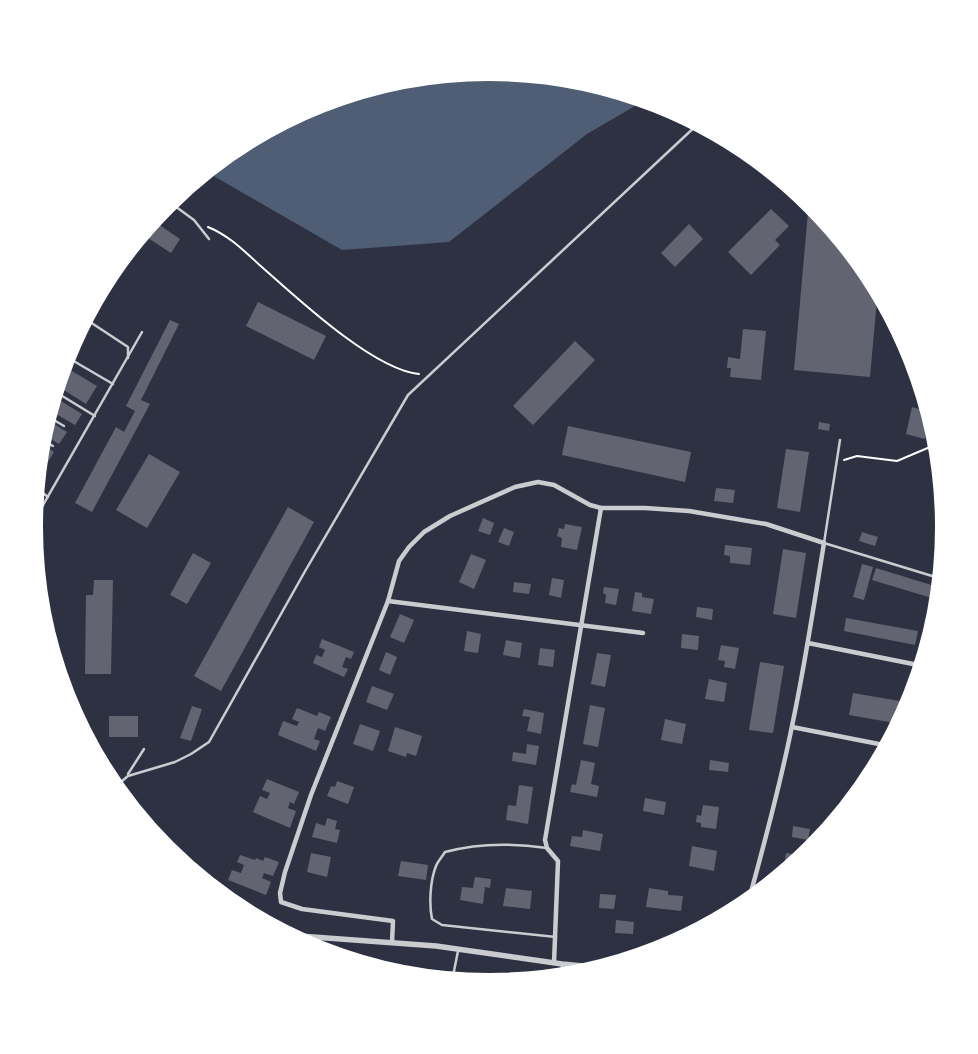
<svg xmlns="http://www.w3.org/2000/svg" width="978" height="1054" viewBox="0 0 978 1054" font-family="'Roboto Condensed',sans-serif">
<style>
.water{fill:#4f5d75}
.building{fill:#626471}
.lines{fill:none;stroke-linecap:round;stroke-linejoin:round}
.path{stroke:#fff;stroke-width:2}
.service{stroke:#caccd0;stroke-width:2.5}
.minor{stroke:#caccd0;stroke-width:4.5}
.tertiary{stroke:#caccd0;stroke-width:5.5}
.rim{fill:none;stroke:#fff;stroke-width:6}
</style>
<rect width="100%" height="100%" fill="#2d3142"/>
<!-- water -->
<polygon class="water" points="489,69 579,78 647,99 587,134 449,242 342,250 205,171 235,146 314,104 400,78"/>
<!-- building -->
<g class="building">
<polygon points="780,176 791,185 779,184"/>
<polygon points="809,201 870,273 878,288 870,377 794,370"/>
<polygon points="771,209 789,226 775,240 780,245 751,275 728,252"/>
<polygon points="155,222 180,239 171,253 145,236"/>
<polygon points="689,224 703,239 675,267 661,253"/>
<polygon points="258,302 326,336 314,360 246,326"/>
<polygon points="170,320 179,324 141,400 150,404 92,512 75,503 116,427 124,432 135,411 126,406"/>
<polygon points="743,329 766,331 761,380 730,377 731,368 727,368 728,357 740,359"/>
<polygon points="77,331 82,335 73,350 68,348"/>
<polygon points="575,341 595,360 533,425 513,406"/>
<polygon points="62,365 97,386 86,404 56,385"/>
<polygon points="53,396 82,414 75,425 49,410"/>
<polygon points="912,407 930,412 925,439 906,434"/>
<polygon points="46,419 67,432 59,444 41,433"/>
<polygon points="819,422 830,424 829,431 818,429"/>
<polygon points="568,426 691,452 685,482 562,455"/>
<polygon points="40,443 54,452 46,465 38,460"/>
<polygon points="786,449 809,452 800,512 777,508"/>
<polygon points="149,454 180,472 147,528 116,510"/>
<polygon points="716,488 735,490 733,503 714,501"/>
<polygon points="288,507 314,522 221,691 194,676"/>
<polygon points="483,518 494,523 490,535 478,531"/>
<polygon points="565,524 582,527 577,550 561,547 562,538 557,536 559,528 564,529"/>
<polygon points="504,528 514,532 509,546 498,542"/>
<polygon points="862,532 878,537 875,546 859,541"/>
<polygon points="725,545 752,548 750,565 730,563 730,556 724,555"/>
<polygon points="783,549 806,553 796,618 773,614"/>
<polygon points="193,553 211,563 187,604 170,595"/>
<polygon points="471,554 486,560 474,589 459,582"/>
<polygon points="862,564 873,567 864,600 853,597"/>
<polygon points="876,568 938,587 935,599 872,580"/>
<polygon points="552,578 564,580 561,598 549,595"/>
<polygon points="94,580 113,580 111,674 85,674 86,595 93,595"/>
<polygon points="514,582 531,584 529,594 513,592"/>
<polygon points="604,587 619,589 616,605 605,603 606,595 603,593"/>
<polygon points="635,592 642,593 642,597 654,599 651,614 632,611"/>
<polygon points="697,607 713,609 712,620 696,617"/>
<polygon points="936,608 939,608 938,617 928,648 926,647"/>
<polygon points="400,614 414,620 404,643 390,637"/>
<polygon points="846,618 918,631 915,645 844,631"/>
<polygon points="52,627 54,647 49,647 43,628"/>
<polygon points="467,631 481,634 478,653 464,651"/>
<polygon points="682,634 699,636 698,650 681,648"/>
<polygon points="322,639 354,652 351,659 346,657 342,667 348,669 344,677 313,663 316,655 322,657 325,650 319,647"/>
<polygon points="506,640 522,643 520,658 503,655"/>
<polygon points="721,645 739,648 735,669 724,667 725,661 718,660"/>
<polygon points="540,648 555,650 553,667 538,665"/>
<polygon points="386,652 397,657 390,675 379,670"/>
<polygon points="597,653 611,655 605,687 591,684"/>
<polygon points="760,662 784,666 773,733 749,730"/>
<polygon points="709,679 727,683 724,702 705,699"/>
<polygon points="372,686 394,694 387,710 366,702"/>
<polygon points="853,693 911,703 900,724 849,715"/>
<polygon points="590,705 605,708 598,747 583,744"/>
<polygon points="192,706 202,709 191,741 180,738"/>
<polygon points="297,708 317,716 319,712 331,717 325,731 318,728 314,739 320,741 316,751 278,735 283,721 297,726 299,722 292,719"/>
<polygon points="524,709 544,713 541,734 527,731 530,717 522,716"/>
<rect x="109" y="716" width="29" height="21"/>
<polygon points="665,719 686,724 682,744 661,740"/>
<polygon points="360,724 380,731 373,751 353,744"/>
<polygon points="395,727 422,736 416,756 407,753 406,757 388,751"/>
<polygon points="527,744 539,746 536,765 512,761 513,752 526,754"/>
<polygon points="581,760 595,763 591,784 599,786 597,797 570,792 572,784 576,785"/>
<polygon points="710,760 729,763 728,772 709,770"/>
<polygon points="267,779 299,792 294,804 290,802 288,808 296,811 290,828 253,812 260,796 267,799 270,793 262,790"/>
<polygon points="337,781 354,787 348,804 327,796 331,786 335,787"/>
<polygon points="519,785 533,787 528,824 506,820 508,805 516,806"/>
<polygon points="645,798 666,802 664,815 643,811"/>
<polygon points="703,805 719,807 716,829 701,827 701,823 696,822 697,815 701,816"/>
<polygon points="327,818 337,821 335,829 340,830 337,843 312,837 316,823 325,826"/>
<polygon points="793,826 810,829 808,840 792,837"/>
<polygon points="583,830 603,834 600,851 570,846 572,836 582,837"/>
<polygon points="692,846 717,851 714,871 689,866"/>
<polygon points="311,853 331,857 327,877 307,872"/>
<polygon points="786,853 798,855 796,864 785,873 783,873"/>
<polygon points="240,855 255,860 256,858 263,861 265,857 279,862 273,876 264,873 262,878 271,882 266,895 228,880 232,870 241,873 244,865 237,862"/>
<polygon points="401,861 428,865 426,880 398,876"/>
<polygon points="475,877 491,879 490,888 485,887 483,904 460,900 462,887 473,888"/>
<polygon points="506,888 532,891 530,909 503,906"/>
<polygon points="649,888 668,891 668,895 683,896 681,911 646,907"/>
<polygon points="600,894 616,895 614,909 599,908"/>
<polygon points="616,920 634,922 633,934 615,933"/>
<polygon points="473,973 501,976 501,984 489,985 472,983"/>
</g>
<g class="lines">
<!-- path -->
<g class="path">
<path d="M208,227c22,9 37,25 55,41 35,31 111,102 156,106"/>
<polyline points="844,460 857,456 897,461 930,447 936,431"/>
</g>
<!-- service -->
<g class="service">
<polyline points="168,201 194,220 209,239"/>
<polyline points="84,318 128,347 128,358"/>
<polyline points="65,356 113,384"/>
<polyline points="54,391 95,416"/>
<polyline points="47,416 64,426"/>
<polyline points="40,439 53,446"/>
<polyline points="840,440 824,543 942,579"/>
<polyline points="35,487 48,497"/>
<polyline points="31,526 142,332"/>
<polyline points="128,774 144,749"/>
<polyline points="114,788 128,776 175,762 191,754 209,742 304,573 408,395 699,123"/>
<path d="M547,848c-34,-5 -69,-5 -102,4 -3,5 -7,9 -9,14 -6,15 -7,38 -4,53l10,6 114,12"/>
<polyline points="561,978 562,964"/>
<polyline points="452,981 458,951"/>
</g>
<!-- minor -->
<g class="minor">
<polyline points="388,601 643,633"/>
<polyline points="808,643 923,666"/>
<polyline points="792,727 889,746"/>
<path d="M392,942l1,-21 -91,-12 -21,-7 -1,-9 5,-21 26,-77 77,-194 11,-40 10,-14 15,-15 26,-16 65,-29 23,-5 16,3 36,20 11,3h44l44,3 77,13 58,19c-10,61 -19,122 -32,183 -12,60 -28,119 -44,177"/>
<polyline points="554,963 558,861 547,848 545,840 601,508"/>
</g>
<!-- tertiary -->
<polyline class="tertiary" points="286,935 436,946 562,964 605,968"/>
</g>
<!-- crop -->
<path d="M0 0H978V1054H0ZM40 527a449 449 0 1 1 898 0a449 449 0 1 1-898 0Z" fill="#fff" fill-rule="evenodd"/>
<path class="rim" d="M40 527a449 449 0 1 1 898 0a449 449 0 1 1-898 0Z"/>
</svg>
